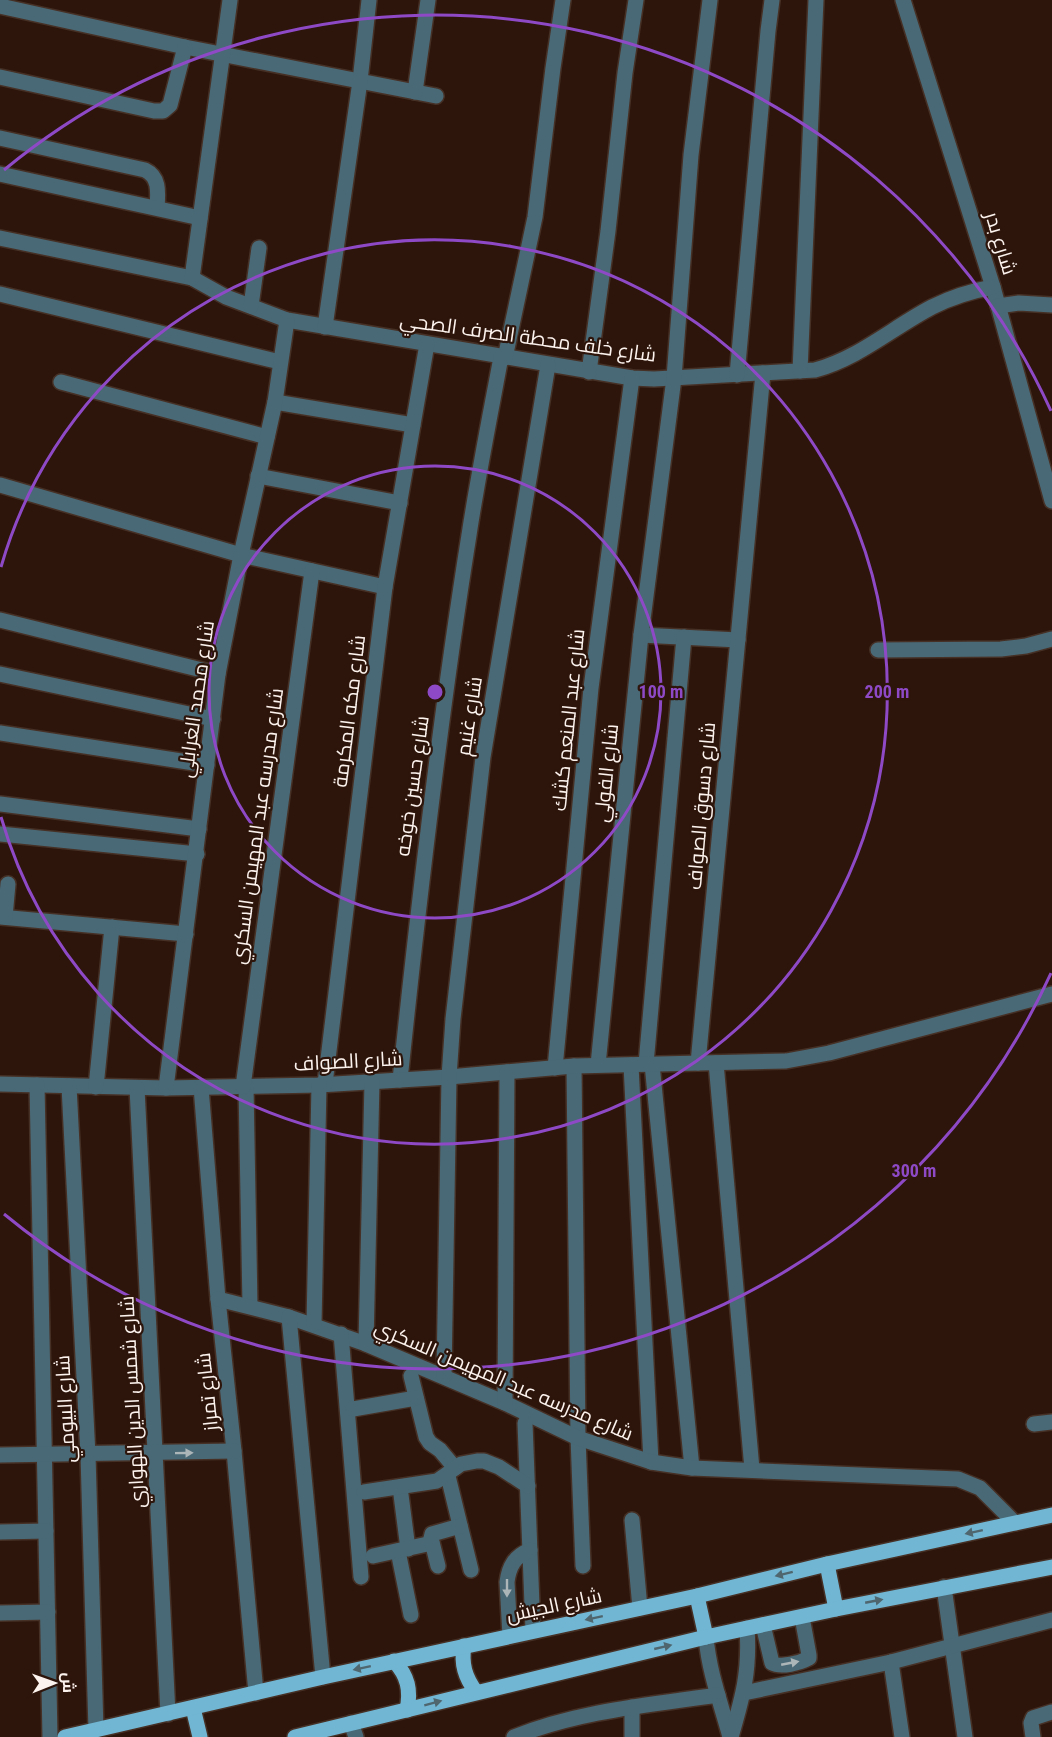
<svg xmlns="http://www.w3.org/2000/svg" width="1052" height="1737" viewBox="0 0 1052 1737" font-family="'Roboto Condensed',Cairo,sans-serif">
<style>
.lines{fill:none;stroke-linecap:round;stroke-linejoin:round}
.minor-casing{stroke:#463026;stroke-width:18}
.major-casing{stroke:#463026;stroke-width:18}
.minor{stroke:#496976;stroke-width:15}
.major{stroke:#71b6d3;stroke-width:15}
.oneway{fill:#acb5b8}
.oneway2{fill:#4f666f}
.ring{fill:none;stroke:#8e4ac6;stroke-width:3}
.labels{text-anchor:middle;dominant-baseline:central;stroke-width:4.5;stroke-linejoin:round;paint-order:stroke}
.street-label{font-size:20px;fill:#fdf3ee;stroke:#2d150b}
.centre{fill:#8e4ac6;stroke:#2d150b;stroke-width:3}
.ring-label{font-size:18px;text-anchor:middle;font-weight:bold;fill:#8e4ac6;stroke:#2d150b;stroke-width:4.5;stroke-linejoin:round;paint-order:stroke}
</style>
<rect width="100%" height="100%" fill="#2d150b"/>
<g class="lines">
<defs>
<g id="minor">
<polyline points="903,0 993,287 1052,501"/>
<polyline points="0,6 185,47 436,96"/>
<polyline points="0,77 154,111 163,111 170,105 185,47"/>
<polyline points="415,92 428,0"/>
<path d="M0,138l145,32c15,7 13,23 12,38"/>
<polyline points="0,174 200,218"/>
<path d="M0,238l192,40 34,19 61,23 345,58 22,1 161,-9c44,-12 77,-42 117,-63 20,-10 39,-16 61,-20"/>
<polyline points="192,278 230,0"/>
<polyline points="0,294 280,362"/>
<polyline points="251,306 259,248"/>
<polyline points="998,306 1019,303 1052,305"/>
<polyline points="325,327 360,81 369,0"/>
<polyline points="505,358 535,217 553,68 563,0"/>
<polyline points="800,371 816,0"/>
<polyline points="589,372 608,231 625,73 636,0"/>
<polyline points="737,375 768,31 772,0"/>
<polyline points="61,382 267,437"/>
<polyline points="275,402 413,425"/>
<polyline points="258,476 400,503"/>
<polyline points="0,485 241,555 385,587"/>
<polyline points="0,620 218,674"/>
<polyline points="641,635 738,640"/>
<polyline points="878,650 1001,649 1026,646 1052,639"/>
<polyline points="0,674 213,719"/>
<polyline points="0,733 207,765"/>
<polyline points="0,804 199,829"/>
<polyline points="0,834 197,854"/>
<polyline points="0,917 186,934"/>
<polyline points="5,917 8,884"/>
<polyline points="698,1063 763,373"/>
<polyline points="716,1063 752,1469"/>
<polyline points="646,1064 684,637"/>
<polyline points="652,1064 692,1468"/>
<polyline points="598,1065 641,635 674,378 691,155 710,0"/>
<polyline points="631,1065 651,1462"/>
<polyline points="574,1066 578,1438 583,1566"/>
<polyline points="555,1068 591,688 632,378"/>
<path d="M400,1080c19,-182 40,-364 69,-545 9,-59 21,-119 32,-178"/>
<polyline points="0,1084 166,1088 319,1085 449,1077 574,1066 786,1061 829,1053 1052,994"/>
<polyline points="325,1084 385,587 427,344"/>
<polyline points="37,1085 50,1737"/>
<polyline points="69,1086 88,1455 96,1730"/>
<polyline points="246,1086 250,1306"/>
<polyline points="96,1087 112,927"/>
<polyline points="201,1087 218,1299 234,1451 256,1693"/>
<polyline points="243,1087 312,571"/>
<polyline points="137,1088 168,1714"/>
<polyline points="166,1088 218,674 241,555 275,402 287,320"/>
<polyline points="218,1299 289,1317 366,1344 505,1403 578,1438 651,1462 692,1468 958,1479 980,1488 1015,1523"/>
<polyline points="289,1317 323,1677"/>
<polyline points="314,1324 319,1085"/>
<polyline points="341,1334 361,1577"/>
<polyline points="366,1344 372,1082"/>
<polyline points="411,1376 426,1437 430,1443 440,1450 455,1468"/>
<polyline points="444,1376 449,1077 453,1019 483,757 548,365"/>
<polyline points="505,1403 507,1072"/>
<polyline points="353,1409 416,1398"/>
<polyline points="525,1423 533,1631"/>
<polyline points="1034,1424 1052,1422"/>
<polyline points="0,1455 234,1451"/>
<polyline points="448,1476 471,1570"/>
<polyline points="400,1487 408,1549"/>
<polyline points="364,1492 437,1481 461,1464 477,1461 484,1461 499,1467 528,1486"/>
<polyline points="632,1520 640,1608"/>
<polyline points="0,1532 46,1531"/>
<polyline points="398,1551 411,1615"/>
<polyline points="373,1556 432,1543"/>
<polyline points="438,1566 431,1538 432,1534 460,1526"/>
<polyline points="944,1587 965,1737"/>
<polyline points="0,1613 48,1612"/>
<path d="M763,1625l9,38c9,5 28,0 37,-5v-3l-7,-38"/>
<path d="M510,1636l-3,-54c2,-16 8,-26 23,-32"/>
<path d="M706,1637c3,35 15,67 24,100"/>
<polyline points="891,1662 902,1737"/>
<polyline points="744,1693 891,1662 1052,1620"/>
<polyline points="632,1707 632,1737"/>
<polyline points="351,1723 356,1737"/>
<path d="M514,1737c65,-26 135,-32 204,-42"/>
<path d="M731,1737c12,-41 19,-66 16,-109"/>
<polyline points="1033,1737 1031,1723 1033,1718 1052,1712"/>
</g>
<g id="major">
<polyline points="827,1564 836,1609"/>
<polyline points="697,1596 706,1637"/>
<path d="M464,1646c-3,18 1,31 12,46"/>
<path d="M394,1661c14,15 17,29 13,49"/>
<polyline points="193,1708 200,1737"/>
<polyline points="65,1737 323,1677 697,1596 827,1564 1052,1515"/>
<polyline points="295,1737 706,1637 836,1609 1052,1567"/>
</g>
</defs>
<!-- minor casing -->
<use href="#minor" class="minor-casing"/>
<!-- major casing -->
<use href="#major" class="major-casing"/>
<!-- minor -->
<use href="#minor" class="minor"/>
<!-- major -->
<use href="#major" class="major"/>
</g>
<!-- one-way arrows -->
<defs><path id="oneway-solid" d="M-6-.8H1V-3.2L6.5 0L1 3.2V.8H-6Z" transform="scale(1.5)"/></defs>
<g class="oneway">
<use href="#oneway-solid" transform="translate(184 1453) rotate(-1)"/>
<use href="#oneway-solid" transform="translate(507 1588) rotate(90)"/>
<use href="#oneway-solid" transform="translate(790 1663) rotate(-11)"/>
</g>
<g class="oneway2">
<use href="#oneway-solid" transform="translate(974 1532) rotate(168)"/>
<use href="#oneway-solid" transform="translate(784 1574) rotate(166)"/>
<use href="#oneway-solid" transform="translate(874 1601) rotate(-11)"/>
<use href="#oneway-solid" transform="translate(594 1618) rotate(168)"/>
<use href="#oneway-solid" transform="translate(663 1647) rotate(-13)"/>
<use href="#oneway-solid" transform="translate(362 1668) rotate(168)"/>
<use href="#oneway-solid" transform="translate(433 1703) rotate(-15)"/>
</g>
<!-- distance rings -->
<g class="ring">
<circle cx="435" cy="692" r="226"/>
<path d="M1 567A452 452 0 1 1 1 817"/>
<path d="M1051 973A677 677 0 0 1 4 1214M4 170A677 677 0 0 1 1051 411"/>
</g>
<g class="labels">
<!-- street labels -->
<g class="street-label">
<text transform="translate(1001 243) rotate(73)">شارع بدر</text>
<text transform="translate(528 337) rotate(8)">شارع خلف محطة الصرف الصحي</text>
<text transform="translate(196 699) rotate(-82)">شارع محمد الغرابلي</text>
<text transform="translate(349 711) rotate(-83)">شارع مكه المكرمة</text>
<text transform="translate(469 716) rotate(-81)">شارع غنيم</text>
<text transform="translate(568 720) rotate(-84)">شارع عبد المنعم كشك</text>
<text transform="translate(606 773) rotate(-84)">شارع الفولي</text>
<text transform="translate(412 786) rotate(-82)">شارع حسين خوخه</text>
<text transform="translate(701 806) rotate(-85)">شارع دسوق الصواف</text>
<text transform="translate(257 826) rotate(-82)">شارع مدرسه عبد المهيمن السكري</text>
<text transform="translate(348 1061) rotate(-3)">شارع الصواف</text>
<text transform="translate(504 1380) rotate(23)">شارع مدرسه عبد المهيمن السكري</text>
<text transform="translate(207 1392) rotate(-96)">شارع تمراز</text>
<text transform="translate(132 1402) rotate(-93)">شارع شمس الدين الهواري</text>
<text transform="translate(65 1409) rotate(-93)">شارع البيومي</text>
<text transform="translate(554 1605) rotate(-12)">شارع الجيش</text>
</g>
</g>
<circle cx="435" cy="692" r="9" class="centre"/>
<g class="ring-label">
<text x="661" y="698">100 m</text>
<text x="887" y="698">200 m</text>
<text x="914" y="1177">300 m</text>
</g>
<!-- north arrow -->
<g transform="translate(54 1683) rotate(89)" stroke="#2d150b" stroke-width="4.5" paint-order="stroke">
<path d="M0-4.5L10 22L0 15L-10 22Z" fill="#fdf3ee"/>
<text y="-9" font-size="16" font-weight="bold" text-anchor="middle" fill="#fdf3ee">ش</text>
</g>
</svg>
